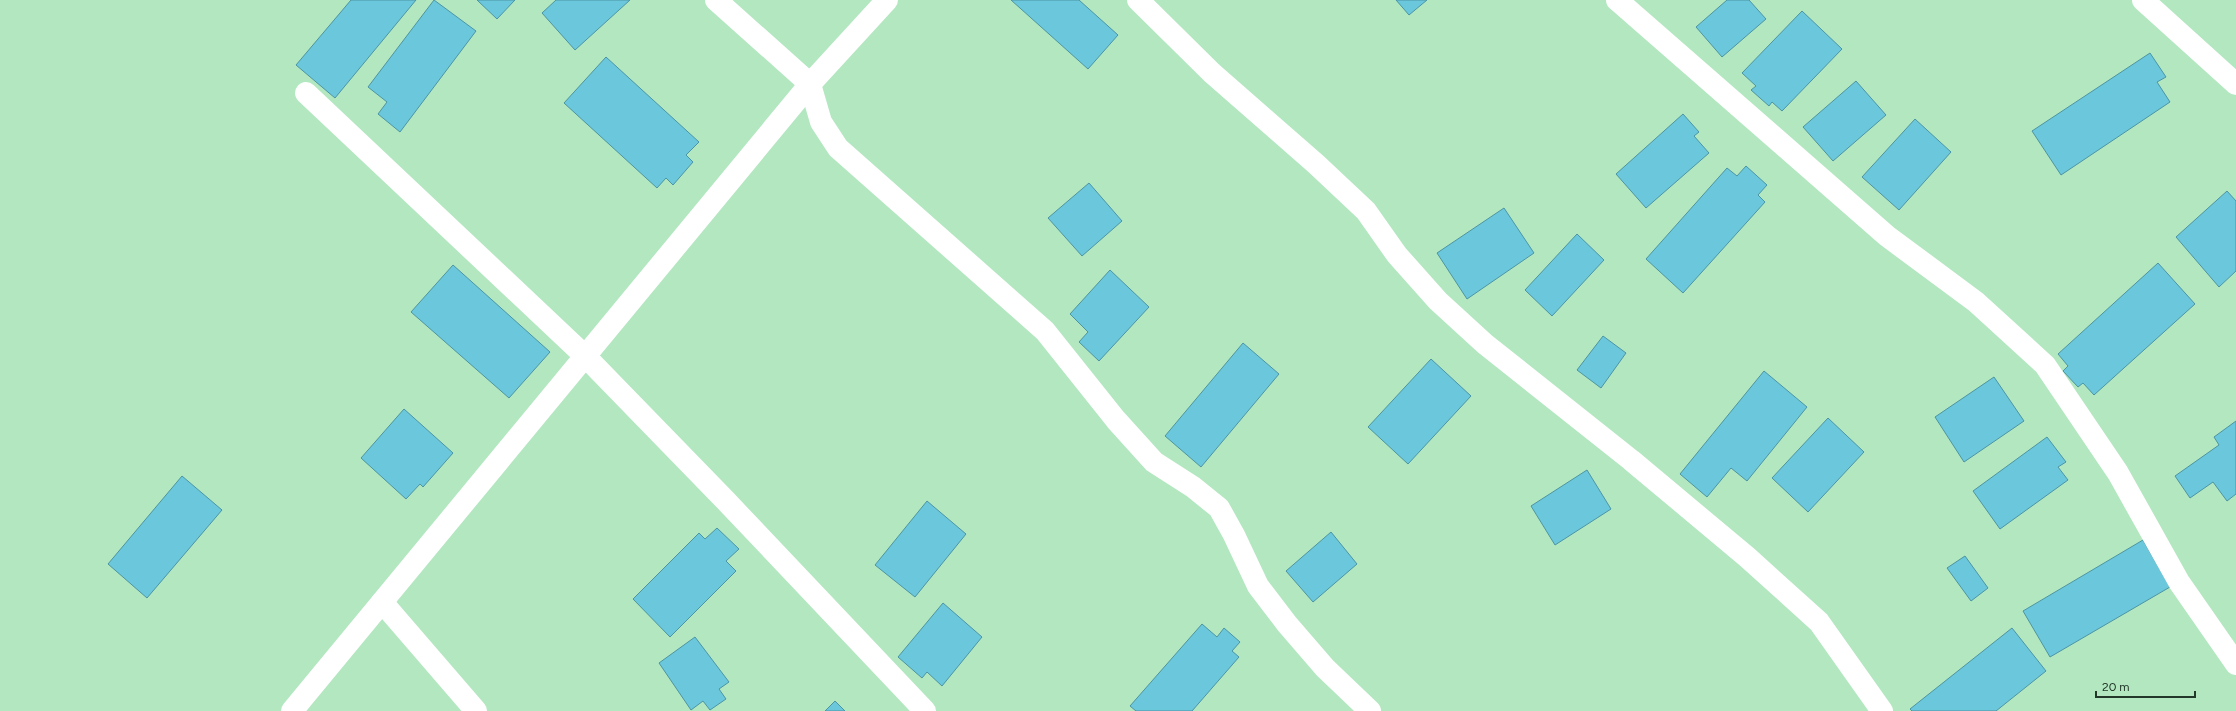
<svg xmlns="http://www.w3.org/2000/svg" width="2236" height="711" viewBox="0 0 2236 711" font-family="Figtree,sans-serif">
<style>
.building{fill:#6bc7db;stroke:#4c95a4}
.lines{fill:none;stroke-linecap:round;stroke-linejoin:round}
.minor{stroke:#fff;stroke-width:22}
</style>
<rect width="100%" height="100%" fill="#b2e7c0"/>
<!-- building -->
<g class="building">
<polygon points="351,0 416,0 335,98 296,65"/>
<polygon points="434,0 476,31 400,132 378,114 387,102 368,87"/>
<polygon points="477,0 515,0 497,19"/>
<polygon points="556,0 630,0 575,50 542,13"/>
<polygon points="1011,0 1079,0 1118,35 1088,69"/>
<polygon points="1396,0 1427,0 1409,15"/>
<polygon points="1727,0 1749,0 1766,19 1722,57 1696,27"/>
<polygon points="1802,11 1842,49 1782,111 1772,102 1769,106 1751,90 1756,86 1742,73"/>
<polygon points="2150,53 2166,77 2157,82 2170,102 2061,175 2032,131"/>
<polygon points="606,57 699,142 686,155 693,162 673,185 666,178 657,188 564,103"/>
<polygon points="1856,81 1886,115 1833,161 1803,127"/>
<polygon points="1683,114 1699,132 1694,136 1709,153 1646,208 1616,174"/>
<polygon points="1915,119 1951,152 1899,210 1862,177"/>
<polygon points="1746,166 1767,185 1758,195 1765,202 1683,293 1646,259 1727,168 1737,176"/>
<polygon points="1089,183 1122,221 1082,256 1048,218"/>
<polygon points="2227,191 2236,201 2236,271 2219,287 2176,237"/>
<polygon points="1504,208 1534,253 1467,299 1437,253"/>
<polygon points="1577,234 1604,260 1552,316 1525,290"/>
<polygon points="2158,263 2195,304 2094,395 2083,383 2078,387 2063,371 2068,366 2058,354"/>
<polygon points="453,265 550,352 509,398 411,312"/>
<polygon points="1110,270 1149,307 1099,361 1079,342 1088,332 1070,314"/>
<polygon points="1603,336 1626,353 1601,388 1577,370"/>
<polygon points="1243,343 1279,374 1201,467 1165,436"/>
<polygon points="1431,359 1471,396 1408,464 1368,427"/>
<polygon points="1764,371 1807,407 1747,481 1731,468 1707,497 1680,474"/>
<polygon points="1994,377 2024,421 1964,462 1935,417"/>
<polygon points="404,409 453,453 423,487 420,484 406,499 361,458"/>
<polygon points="1828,418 1864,452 1808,512 1772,478"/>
<polygon points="2236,421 2236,494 2227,501 2213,482 2190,498 2175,476 2219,445 2214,437"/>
<polygon points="2047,437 2066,462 2058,467 2068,480 2000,529 1973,491"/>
<polygon points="1587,470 1611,509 1555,545 1531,506"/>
<polygon points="182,476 222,510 147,598 108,564"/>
<polygon points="927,501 966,534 915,597 875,565"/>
<polygon points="717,528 739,549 726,561 736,571 670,637 633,599 699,533 705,539"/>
<polygon points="1331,532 1357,564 1313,602 1286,571"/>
<polygon points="2143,540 2170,587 2050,657 2023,611"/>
<polygon points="1965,556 1988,588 1971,601 1947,568"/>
<polygon points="943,603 982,637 942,686 927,672 922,678 898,657"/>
<polygon points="1202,624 1217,637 1224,628 1240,642 1232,651 1239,657 1192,711 1136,711 1130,706"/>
<polygon points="2012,628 2046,671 1996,711 1912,711 1910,709"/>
<polygon points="695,637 729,682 719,689 726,699 710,710 703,701 691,710 659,663"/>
<polygon points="835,701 845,711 825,711"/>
</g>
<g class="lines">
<!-- minor -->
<g class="minor">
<polyline points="716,0 810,84 821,122 838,148 1045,331 1116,420 1154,462 1193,487 1219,508 1234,535 1258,586 1287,624 1325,668 1370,711"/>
<polyline points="1138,0 1212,73 1316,164 1366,211 1397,255 1438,301 1485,344 1631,460 1747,557 1819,622 1882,711"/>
<polyline points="1617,0 1887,236 1976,302 2045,365 2118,473 2179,582 2236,664"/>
<polyline points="2143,0 2236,84"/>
<polyline points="306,93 586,357 726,501 925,711"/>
<polyline points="382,602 476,711"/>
<polyline points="292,711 810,84 887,0"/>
</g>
</g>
<!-- scale -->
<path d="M2096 691v6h99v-6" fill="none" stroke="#233829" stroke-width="2"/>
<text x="2102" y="691" font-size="12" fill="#233829" stroke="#b2e7c0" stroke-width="3" paint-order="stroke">20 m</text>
</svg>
